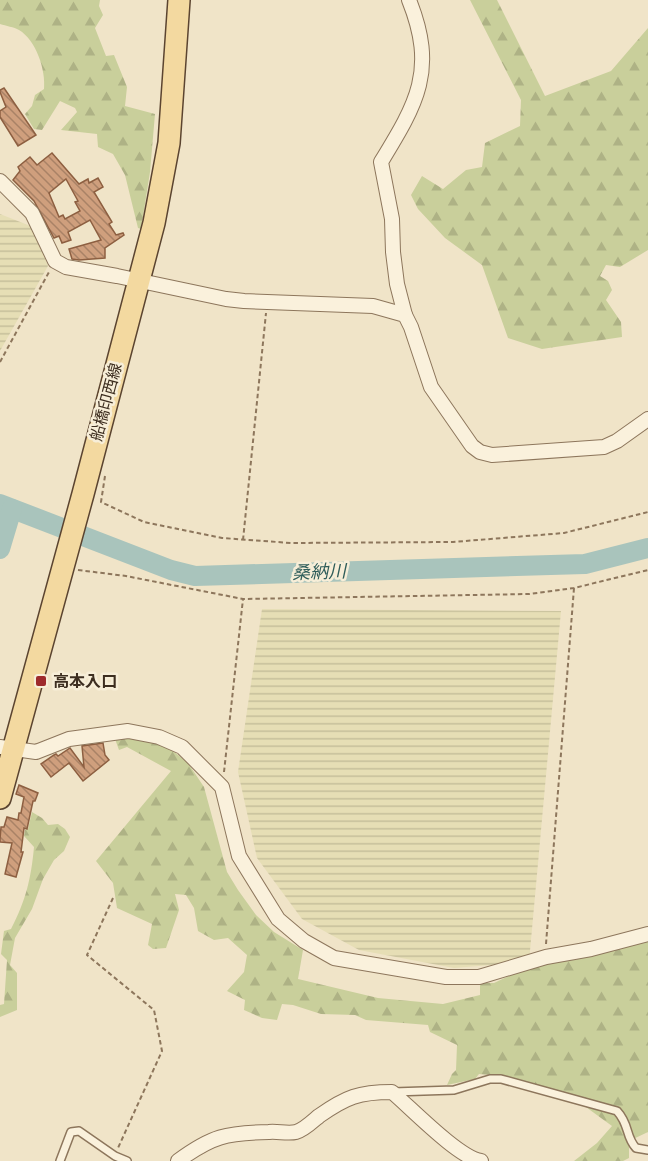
<svg xmlns="http://www.w3.org/2000/svg" width="648" height="1161" viewBox="0 0 648 1161" font-family="'Crimson Pro','Noto Sans JP',serif">
<style>
.farmland{fill:url(#farmland-rules)}
.forest{fill:url(#forest-firs)}
.lines{fill:none;stroke-linecap:round;stroke-linejoin:round}
.river{stroke:#a9c4bc;stroke-width:20}
.building{fill:url(#building-back-hatch);stroke:#8d5f41;stroke-width:1.5;fill-rule:evenodd}
.lane-casing{stroke:#8d765c;stroke-width:10}
.street-casing{stroke:#8d765c;stroke-width:16}
.primary-casing{stroke:#5b4430;stroke-width:24}
.path{stroke:#8d765c;stroke-width:2;stroke-dasharray:4.5 3;stroke-linecap:butt}
.lane{stroke:#faf1dc;stroke-width:7}
.street{stroke:#faf1dc;stroke-width:14}
.primary{stroke:#f3d9a0;stroke-width:21}
.poi-dot{fill:#9e2a2b;stroke:#f7eed8;stroke-width:2}
.labels{text-anchor:middle;dominant-baseline:central;stroke-width:5;stroke-linejoin:round;paint-order:stroke}
.street-label{font-size:16px;fill:#3d2e20;stroke:#f7eed8}
.poi-label{font-size:16px;font-weight:bold;fill:#3d2e20;stroke:#f7eed8;text-anchor:start}
.water-label{font-size:18px;font-style:italic;fill:#2f5d5a;stroke:#f7eed8}
</style>
<defs>
<pattern id="farmland-rules" width="6" height="5" patternUnits="userSpaceOnUse" patternTransform="scale(1.5)"><rect width="6" height="5" fill="#e6deb5"/><path d="M0 2.5h6" fill="none" stroke="#c6bf9b"/></pattern>
<pattern id="forest-firs" width="22" height="20" patternUnits="userSpaceOnUse" patternTransform="scale(1.5)"><rect width="22" height="20" fill="#c9cf9b"/><path d="M5 1l3.5 6h-7zM16 11l3.5 6h-7z" fill="#aeb285"/></pattern>
<pattern id="building-back-hatch" width="6" height="6" patternUnits="userSpaceOnUse" patternTransform="scale(1.5)"><rect width="6" height="6" fill="#cf9f7d"/><path d="M-1 5l2 2M0 0l6 6M5-1l2 2" fill="none" stroke="#a98266"/></pattern>
</defs>
<rect width="100%" height="100%" fill="#f0e4c8"/>
<!-- farmland -->
<g class="farmland">
<polygon points="0,214 33,227 48,266 0,351"/>
<polygon points="262,609 561,611 529,962 454,968 359,950 302,919 257,858 238,772"/>
</g>
<!-- forest -->
<g class="forest">
<path d="M0,0h100l-1,6 4,9 -8,13 11,28 8,-1 13,32 -2,19 30,8 -5,58 -9,57 -3,-1 -13,-53 -12,-21 -15,-7 -1,-13 -36,-4 16,-18 -2,-4 -15,-7 -18,29 -8,-1 -9,-15 7,-8 3,-11 9,-6c2,-19 -8,-49 -25,-59 -5,-3 -13,-4 -19,-6z"/>
<polygon points="470,0 497,0 545,96 611,71 648,28 648,250 620,267 606,265 600,276 608,281 612,290 606,300 621,322 622,337 542,349 508,338 482,265 445,238 418,209 411,195 422,176 443,189 466,170 482,167 485,143 520,126 521,100"/>
<polygon points="122,737 149,739 168,747 188,763 204,787 227,872 238,890 256,915 274,932 303,950 298,979 378,998 443,1004 480,995 480,983 494,983 528,967 648,940 648,1132 629,1141 629,1158 623,1161 574,1161 597,1143 612,1126 568,1094 491,1075 479,1074 475,1079 447,1085 452,1074 456,1070 457,1045 430,1032 428,1025 366,1020 355,1015 321,1014 293,1005 282,1004 277,1020 262,1018 244,1010 245,1000 227,991 244,972 247,955 228,938 214,940 198,931 194,908 186,895 175,894 179,910 166,948 153,949 148,945 152,924 117,908 113,883 96,861 171,771 127,747 119,750 115,739"/>
<path d="M32,812l10,6 6,7 10,-1 7,5 5,8 -6,14 -10,9 -11,19 -11,30 -17,29 -5,27 7,8v37l-17,7v-12l4,-1 3,-44 -6,-6 3,-23 7,-2c15,-29 20,-50 23,-82l-10,-11 1,-6 3,-1z"/>
</g>
<g class="lines">
<!-- river -->
<g class="river">
<polyline points="0,504 171,570 195,576 585,564 648,548"/>
<polyline points="0,549 12,509"/>
</g>
</g>
<!-- building -->
<g class="building">
<polygon points="4,88 36,135 18,146 0,117 0,111 6,107 0,92 0,90"/>
<path d="M52,153l27,31 9,-5 1,4 9,-5 5,9 -9,5 18,30 -3,2 7,11 7,-2 1,2 -19,13v10l-26,2 -7,-1 -3,-10 32,-9 -11,-20 -22,12 3,8 -9,3 -3,-7 -5,2 -20,-37 -21,-21 7,-9 -2,-4 12,-10 7,8zM66,179l12,22 -3,1 5,9 -15,8 -2,-4 -4,2 -10,-24z"/>
<polygon points="103,743 105,755 109,760 83,781 69,763 51,777 41,764 54,755 56,754 58,756 70,748 84,767 82,746"/>
<polygon points="19,785 38,793 35,801 33,801 27,829 24,828 21,852 23,852 16,877 5,874 12,843 0,842 0,839 1,827 4,827 7,817 18,820 19,813 21,813 24,797 16,794"/>
</g>
<g class="lines">
<defs>
<g id="lane">
<path d="M393,1092l61,-2 36,-11h11l116,32c13,14 8,25 19,37l12,2"/>
<polyline points="60,1161 71,1132 79,1131 115,1156 127,1161"/>
</g>
<g id="street">
<polyline points="0,181 32,213 55,261 66,267 117,276 226,299 244,301 373,306 405,315 411,327 431,387 472,446 480,452 492,455 604,447 617,441 648,419"/>
<path d="M405,315l-8,-31 -4,-32 -1,-33 -11,-57c36,-59 56,-92 28,-162"/>
<polyline points="0,747 36,752 69,739 128,731 159,737 182,747 222,787 239,856 278,919 304,941 334,958 446,977 479,977 546,957 591,949 648,934"/>
<path d="M178,1161c34,-25 48,-28 91,-29 8,-1 19,2 27,0 8,-2 17,-11 23,-16 27,-19 40,-24 73,-24 19,16 67,66 89,69"/>
</g>
<polyline id="primary" points="0,798 83,494 154,223 169,143 179,0"/>
</defs>
<!-- lane casing -->
<use href="#lane" class="lane-casing"/>
<!-- street casing -->
<use href="#street" class="street-casing"/>
<!-- primary casing -->
<use href="#primary" class="primary-casing"/>
<!-- path -->
<g class="path">
<polyline points="0,362 49,272"/>
<polyline points="105,476 101,502 144,522 222,538 291,543 453,542 564,533 648,512"/>
<polyline points="243,540 266,313"/>
<polyline points="78,570 126,576 243,599 529,594 574,588 648,570"/>
<polyline points="224,772 243,599"/>
<polyline points="113,898 87,955 154,1010 162,1051 118,1148"/>
<polyline points="546,944 574,588"/>
</g>
<!-- lane -->
<use href="#lane" class="lane"/>
<!-- street -->
<use href="#street" class="street"/>
<!-- primary -->
<use href="#primary" class="primary"/>
</g>
<!-- markers -->
<rect class="poi-dot" x="35" y="675" width="12" height="12" rx="3"/>
<g class="labels">
<!-- street labels -->
<g class="street-label">
<text transform="translate(106 402) rotate(-75)">船橋印西線</text>
</g>
<!-- poi labels -->
<g class="poi-label">
<text x="53" y="681">高本入口</text>
</g>
<!-- water labels -->
<g class="water-label">
<text transform="translate(319 572) rotate(-2)">桑納川</text>
</g>
</g>
</svg>
